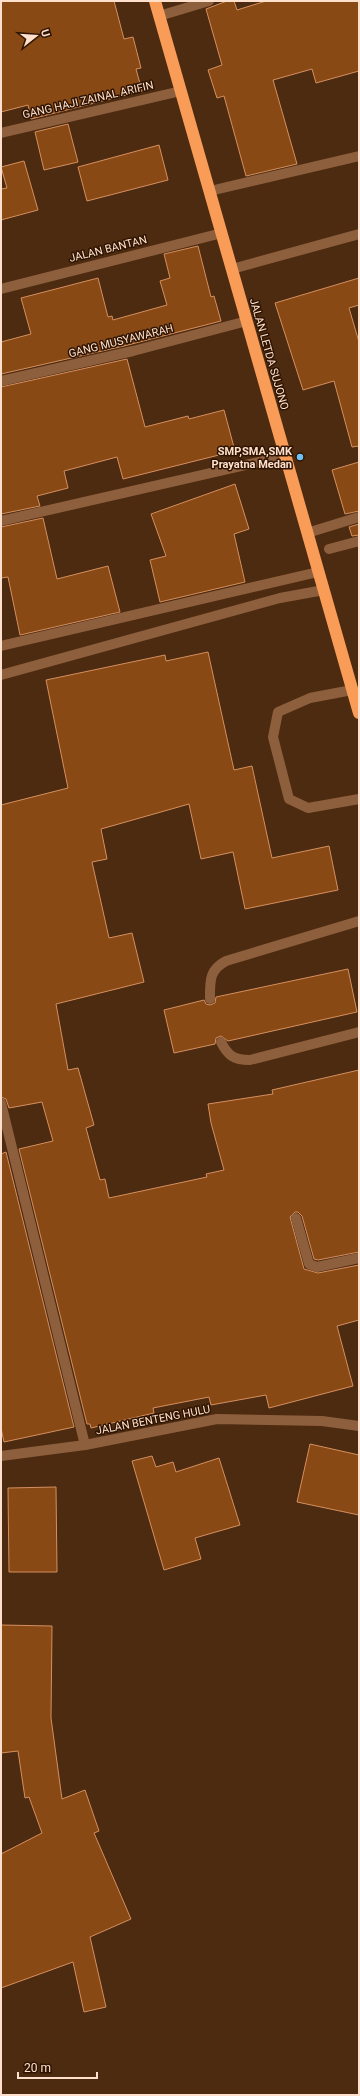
<svg xmlns="http://www.w3.org/2000/svg" width="360" height="2096" viewBox="0 0 360 2096" font-family="Roboto,sans-serif">
<style>
.building{fill:#884915;stroke:#d58f5f}
.lines{fill:none;stroke-linecap:round;stroke-linejoin:round}
.lane{stroke:#8e5f3d;stroke-width:10}
.street{stroke:#8e5f3d;stroke-width:10}
.highway{stroke:#f99c58;stroke-width:12}
.poi-dot{fill:#6dc2f3;stroke:#2e1401;stroke-width:1.5}
.labels{text-anchor:middle;dominant-baseline:central;stroke-width:3;stroke-linejoin:round;paint-order:stroke}
.street-label{font-size:11px;fill:#fee0cc;stroke:#2e1401}
.poi-label{font-size:11px;font-weight:bold;fill:#fee0cc;stroke:#2e1401;text-anchor:end}
</style>
<rect width="100%" height="100%" fill="#4d2b11"/>
<!-- building -->
<g class="building">
<polygon points="1,1 114,1 124,39 133,37 141,68 136,69 142,91 31,119 28,105 1,112"/>
<polygon points="227,1 234,1 237,10 266,1 359,1 359,71 316,83 312,69 273,80 297,164 246,176 224,96 217,98 208,70 222,65 206,9"/>
<polygon points="68,124 78,162 44,170 35,132"/>
<polygon points="159,145 168,180 87,201 78,167"/>
<polygon points="24,161 38,210 1,220 1,189 7,188 1,167"/>
<polygon points="198,246 211,297 214,296 221,321 124,346 1,374 1,342 31,334 21,298 98,278 108,317 112,316 113,320 167,305 160,281 170,278 164,254"/>
<polygon points="359,278 359,305 349,308 359,342 359,446 352,447 334,381 303,390 275,303"/>
<polygon points="127,359 145,427 188,416 189,419 224,410 235,451 123,479 117,457 64,471 68,488 37,496 40,506 1,514 1,387"/>
<polygon points="359,462 359,511 345,514 332,470"/>
<polygon points="235,484 249,529 234,534 245,582 160,602 150,560 166,556 151,514"/>
<polygon points="43,518 57,579 108,566 120,612 20,635 8,577 1,578 1,527"/>
<polygon points="359,524 359,535 352,536 349,527"/>
<polygon points="208,652 234,770 252,766 272,858 329,846 338,890 245,909 233,852 201,859 189,804 101,829 107,859 92,862 109,938 132,933 144,982 56,1004 68,1070 78,1068 94,1125 86,1128 100,1180 105,1179 109,1198 207,1177 206,1174 224,1170 211,1123 208,1104 273,1094 272,1090 359,1070 359,1252 318,1260 314,1259 302,1216 298,1212 295,1212 290,1217 304,1269 318,1273 359,1265 359,1320 337,1326 353,1386 269,1408 266,1395 211,1405 209,1397 153,1408 154,1413 91,1428 90,1424 87,1424 19,1149 53,1141 42,1102 9,1108 6,1099 1,1097 1,805 68,788 46,680 165,655 166,661"/>
<polygon points="348,969 357,1012 228,1041 221,1036 216,1038 215,1044 174,1053 164,1010 204,1000 206,1004 210,1005 215,1003 216,997"/>
<polygon points="6,1152 74,1427 4,1442 1,1428 1,1154"/>
<polygon points="310,1444 359,1455 359,1515 297,1502"/>
<polygon points="152,1456 156,1467 173,1462 176,1472 219,1458 240,1525 195,1538 201,1559 164,1570 132,1461"/>
<polygon points="56,1487 57,1572 9,1572 8,1488"/>
<polygon points="1,1625 52,1626 51,1718 62,1799 85,1790 99,1831 94,1833 131,1919 90,1937 106,2007 84,2012 73,1962 1,1988 1,1854 42,1833 29,1797 25,1798 18,1751 1,1753"/>
</g>
<g class="lines">
<!-- lane -->
<g class="lane">
<polyline points="159,16 209,1"/>
<polyline points="1,133 181,91"/>
<polyline points="210,191 359,156"/>
<polyline points="1,289 222,233"/>
<polyline points="1,675 280,598 324,590"/>
<polyline points="352,690 310,698 278,712 273,737 289,799 308,808 359,799"/>
<path d="M210,999c0,-18 -1,-29 16,-38l133,-40"/>
<path d="M221,1042c7,14 13,18 29,18l109,-28"/>
<polyline points="296,1218 309,1264 317,1267 359,1258"/>
</g>
<!-- street -->
<g class="street">
<polyline points="232,269 359,234"/>
<polyline points="1,381 133,351 247,321"/>
<polyline points="1,521 285,456"/>
<polyline points="307,533 359,517"/>
<polyline points="329,549 359,541"/>
<polyline points="1,646 318,572"/>
<polyline points="1,1103 85,1445"/>
<polyline points="1,1456 85,1445 217,1419 322,1421 359,1426"/>
</g>
<!-- highway -->
<polyline class="highway" points="155,1 359,713"/>
</g>
<!-- markers -->
<circle class="poi-dot" cx="300" cy="457" r="4"/>
<g class="labels">
<!-- street labels -->
<g class="street-label">
<text transform="translate(88 100) rotate(-13)">GANG HAJI ZAINAL ARIFIN</text>
<text transform="translate(108 249) rotate(-14)">JALAN BANTAN</text>
<text transform="translate(121 341) rotate(-14)">GANG MUSYAWARAH</text>
<text transform="translate(269 354) rotate(74)">JALAN LETDA SUJONO</text>
<text transform="translate(153 1420) rotate(-11)">JALAN BENTENG HULU</text>
</g>
<!-- poi labels -->
<g class="poi-label">
<text x="292" y="451">SMP,SMA,SMK<tspan x="292" dy="13">Prayatna Medan</tspan></text>
</g>
</g>
<!-- border -->
<rect width="360" height="2096" fill="none" stroke="#fee0cc" stroke-width="4"/>
<!-- north arrow -->
<g transform="translate(36 36) rotate(73)" stroke="#2e1401" stroke-width="3" paint-order="stroke">
<path d="M0-3L7 15L0 10L-7 15Z" fill="#fee0cc"/>
<text y="-6" font-size="11" font-weight="bold" text-anchor="middle" fill="#fee0cc">U</text>
</g>
<!-- scale -->
<path d="M18 2072v6h79v-6" fill="none" stroke="#fee0cc" stroke-width="2"/>
<text x="24" y="2072" font-size="12" fill="#fee0cc" stroke="#2e1401" stroke-width="3" paint-order="stroke">20 m</text>
</svg>
